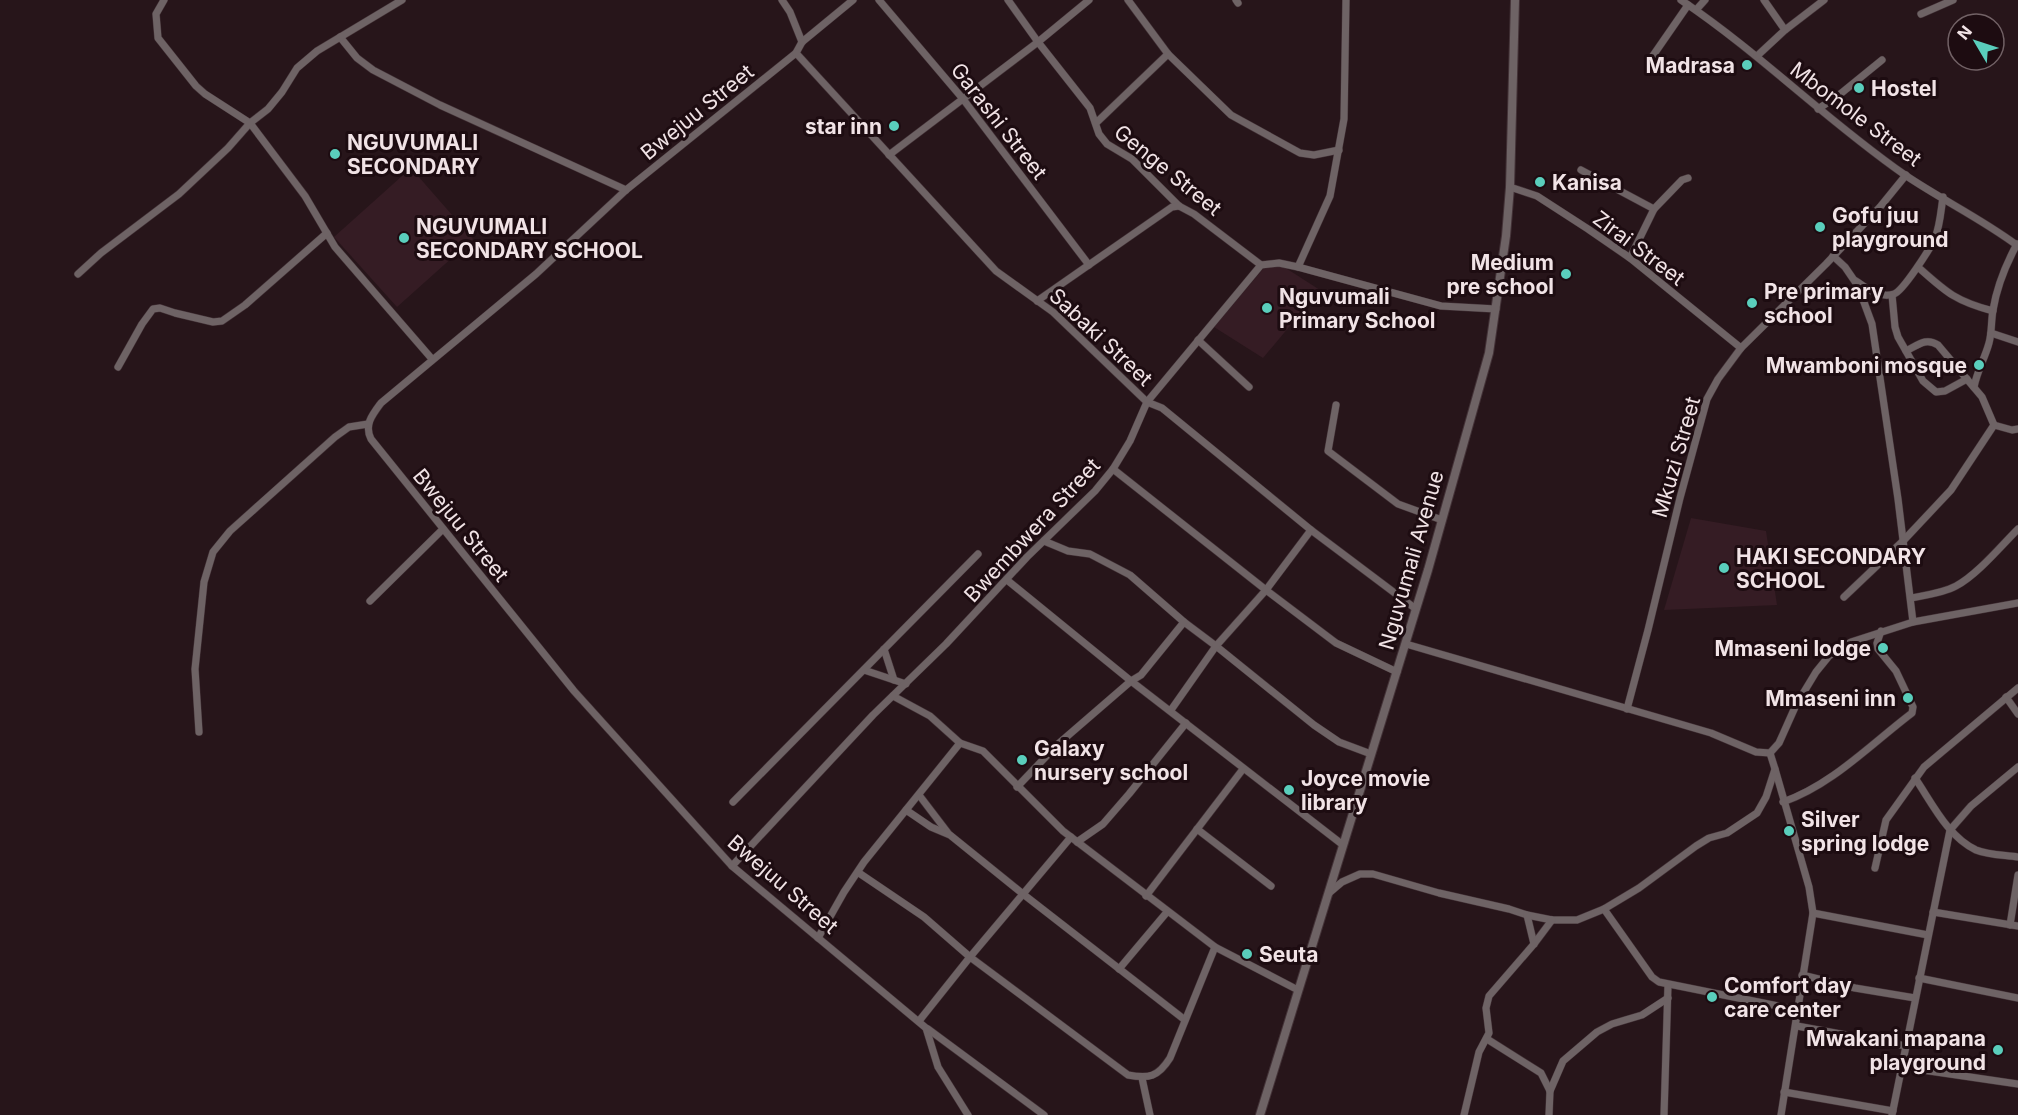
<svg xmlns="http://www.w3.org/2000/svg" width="2018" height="1115" viewBox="0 0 2018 1115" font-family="Inter,sans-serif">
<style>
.built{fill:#351c24}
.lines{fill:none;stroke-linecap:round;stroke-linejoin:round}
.minor-casing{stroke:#433237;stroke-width:8}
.tertiary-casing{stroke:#433237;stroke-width:10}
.minor{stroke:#6e6365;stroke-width:7}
.tertiary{stroke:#6e6365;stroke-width:8}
.poi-dot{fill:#5acebc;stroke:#1d0c11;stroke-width:2}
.labels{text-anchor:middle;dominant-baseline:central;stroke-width:6;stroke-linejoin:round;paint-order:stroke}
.poi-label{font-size:21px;font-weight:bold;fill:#f1e3e6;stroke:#1d0c11;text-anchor:start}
.street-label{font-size:21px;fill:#f1e3e6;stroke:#1d0c11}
</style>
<rect width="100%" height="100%" fill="#27151a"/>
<!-- built -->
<g class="built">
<polygon points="411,168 473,239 397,307 334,237"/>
<polygon points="1281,265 1320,290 1263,358 1214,327 1263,269"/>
<polygon points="1691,518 1766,531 1777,605 1664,610"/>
</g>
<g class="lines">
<defs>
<g id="minor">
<polyline points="164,0 156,14 158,38 196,86 205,94 250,123 305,196 335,247 432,359"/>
<polyline points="782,0 790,12 802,42"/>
<path d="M853,0l-51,42 -6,11 -170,137 -90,84 -155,129c-9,12 -17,22 -10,36l203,252 158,175 194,162 12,39 30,48"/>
<polyline points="879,0 963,99 1089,265"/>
<polyline points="1008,0 1038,42 1090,108 1099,134 1107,144 1132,159 1179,206 1194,214 1261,265"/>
<polyline points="1128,0 1168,54 1231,115 1300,153 1314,155 1339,150"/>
<polyline points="1236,0 1238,3"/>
<path d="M1681,0c79,53 146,121 224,175 37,25 77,44 113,71"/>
<polyline points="1764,0 1785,30"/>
<polyline points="1696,10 1705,0"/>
<polyline points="1921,14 1953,0"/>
<polyline points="340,37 357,58 373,70 440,105 626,190"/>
<polyline points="796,53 996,271 1053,312 1147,402 1162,408 1311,530 1416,609"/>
<polyline points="1757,56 1785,30 1824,0"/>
<polyline points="1652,57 1688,5"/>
<polyline points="1818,109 1839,95 1882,60"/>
<polyline points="1096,123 1168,54"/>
<polyline points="889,155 1038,42 1089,0"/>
<polyline points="1581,170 1654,209"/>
<polyline points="1510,187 1537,196 1588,229 1630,258 1741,348"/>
<polyline points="1833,256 1845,267 1858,286 1872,324 1898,499 1913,622"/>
<polyline points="1630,258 1654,209 1682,180 1688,178"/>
<polyline points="1298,267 1330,196 1344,119 1346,0"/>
<path d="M1918,267c28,25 37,34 75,44"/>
<polyline points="78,274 101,253 179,194 228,148 250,123 268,109 282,92 297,68 317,51 402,0"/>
<path d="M1856,281c10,7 24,18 38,13 9,-3 36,-45 41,-56 5,-12 6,-28 8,-41"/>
<polyline points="1892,295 1895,327 1898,337 1923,381 1936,392 1945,391 1967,379"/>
<polyline points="1037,301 1172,207 1179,206"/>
<polyline points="1991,333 2018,342"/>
<polyline points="1198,340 1249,387"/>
<polyline points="118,367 142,324 153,309 160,308 175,313 213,322 222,321 245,305 327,233"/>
<path d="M1974,387c3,-16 11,-29 15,-44 3,-11 2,-22 4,-33 4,-24 12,-44 24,-66"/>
<polyline points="1336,405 1328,451 1398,504 1442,520"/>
<polyline points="1994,425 2012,430 2018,429"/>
<polyline points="1113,469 1266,590 1336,643 1397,672"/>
<polyline points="1044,541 1068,551 1090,554 1130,575 1184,622 1216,646 1314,725 1339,742 1371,754"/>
<polyline points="1007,580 1131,681 1343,845"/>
<path d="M1844,597l60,-57 47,-50 43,-65 -12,-28 -44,-52c-12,-8 -20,0 -32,6"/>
<path d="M1911,598c15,-3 32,-5 45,-12 21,-11 45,-40 62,-57"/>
<polyline points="370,601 443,529"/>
<polyline points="1406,644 1711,733 1756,752 1770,753 1779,743 1796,705 1816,672 1829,656 1851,642 1913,622 2018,603"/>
<polyline points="884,649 894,680"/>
<polyline points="864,670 906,684"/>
<polyline points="893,696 930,716 960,743 983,751 1063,831 1215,947 1298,990"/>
<polyline points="2006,697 2018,714"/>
<polyline points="1627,709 1648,630 1680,498 1707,399 1718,379 1741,348 1826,264 1880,207 1906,175"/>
<polyline points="1171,710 1216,646 1266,590 1311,530"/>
<polyline points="199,732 195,669 204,582 213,552 230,531 335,437 349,427 368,424"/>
<polyline points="1775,769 1809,887 1813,913 1781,1115"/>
<path d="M1915,778c17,25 33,59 61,72 12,5 29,5 42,7"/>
<polyline points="1017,787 1057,745 1131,681 1141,675 1184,622"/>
<polyline points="919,795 948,833"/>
<polyline points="733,802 978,554"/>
<path d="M1783,802c49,-17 88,-58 129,-89l1,-6 -17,-36 -18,-22 -1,-6 4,-12"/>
<polyline points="906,810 931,827 950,835 1023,894 1185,1020"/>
<polyline points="1197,829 1271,886"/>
<polyline points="1077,842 1103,824 1129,794 1186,723"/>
<polyline points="732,866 873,715 946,644 1027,557 1095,491 1113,469 1130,441 1147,402 1261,265 1279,263 1298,267 1441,306 1496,309"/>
<polyline points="1875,868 1886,820 1924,767 2018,688"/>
<path d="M859,873l65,44 46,40 158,118c21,4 30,2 42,-17l45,-111"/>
<polyline points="1329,893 1342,882 1360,874 1373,874 1439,893 1509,909 1527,915 1552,920 1577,920 1604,909 1639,888 1696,846 1709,838 1727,833 1757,813 1766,797 1775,769 1770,753"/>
<polyline points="1146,896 1243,769"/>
<polyline points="1604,909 1652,977 1659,982 1798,1010"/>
<polyline points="1933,912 2018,926"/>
<polyline points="1813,913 1928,935"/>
<polyline points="1527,915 1534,944"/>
<polyline points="2010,925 2018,875"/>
<polyline points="818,938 844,892 864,862 960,743"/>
<polyline points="1119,969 1167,912"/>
<polyline points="1802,975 1855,988 1915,998"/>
<polyline points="1919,978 2018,998"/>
<polyline points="919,1021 970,957 1071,837"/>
<polyline points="1797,1026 1906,1046"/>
<polyline points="928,1029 1044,1115"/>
<polyline points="1487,1039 1541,1073 1550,1091 1549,1115"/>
<polyline points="1902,1067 2018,1084"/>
<polyline points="1142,1078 1150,1115"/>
<polyline points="1550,1091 1563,1061 1597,1032 1612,1024 1642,1015 1668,998"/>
<polyline points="1784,1092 1893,1111"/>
<polyline points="1464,1115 1479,1052 1489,1033 1486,1008 1489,996 1534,944 1552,920"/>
<polyline points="1664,1115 1668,985"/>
<polyline points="1892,1115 1950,830 1971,806 2018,767"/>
</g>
<polyline id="tertiary" points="1260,1115 1428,570 1489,353 1506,236 1510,187 1515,0"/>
</defs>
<!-- minor casing -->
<use href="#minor" class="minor-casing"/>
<!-- tertiary casing -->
<use href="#tertiary" class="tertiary-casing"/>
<!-- minor -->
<use href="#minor" class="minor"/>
<!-- tertiary -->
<use href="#tertiary" class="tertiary"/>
</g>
<!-- markers -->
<g class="poi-dot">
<circle cx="1747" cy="65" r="6"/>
<circle cx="1859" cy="88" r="6"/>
<circle cx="894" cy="126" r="6"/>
<circle cx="335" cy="154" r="6"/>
<circle cx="1540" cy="182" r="6"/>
<circle cx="1820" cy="227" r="6"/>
<circle cx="404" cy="238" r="6"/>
<circle cx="1566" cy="274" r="6"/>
<circle cx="1752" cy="303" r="6"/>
<circle cx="1267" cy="308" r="6"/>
<circle cx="1979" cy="365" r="6"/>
<circle cx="1724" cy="568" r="6"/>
<circle cx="1883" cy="648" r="6"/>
<circle cx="1908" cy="698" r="6"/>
<circle cx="1022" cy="760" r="6"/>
<circle cx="1289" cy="790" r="6"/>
<circle cx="1789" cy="831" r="6"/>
<circle cx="1247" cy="954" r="6"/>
<circle cx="1712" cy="997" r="6"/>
<circle cx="1998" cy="1050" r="6"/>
</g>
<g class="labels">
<!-- poi labels -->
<g class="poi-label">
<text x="1735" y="65" text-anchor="end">Madrasa</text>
<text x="1871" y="88">Hostel</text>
<text x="882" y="126" text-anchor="end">star inn</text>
<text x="347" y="142">NGUVUMALI<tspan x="347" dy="24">SECONDARY</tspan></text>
<text x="1552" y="182">Kanisa</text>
<text x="1832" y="215">Gofu juu<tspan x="1832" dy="24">playground</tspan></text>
<text x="416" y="226">NGUVUMALI<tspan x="416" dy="24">SECONDARY SCHOOL</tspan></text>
<text x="1554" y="262" text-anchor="end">Medium<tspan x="1554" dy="24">pre school</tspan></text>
<text x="1764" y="291">Pre primary<tspan x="1764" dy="24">school</tspan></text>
<text x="1279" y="296">Nguvumali<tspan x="1279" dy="24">Primary School</tspan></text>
<text x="1967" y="365" text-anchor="end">Mwamboni mosque</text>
<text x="1736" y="556">HAKI SECONDARY<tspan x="1736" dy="24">SCHOOL</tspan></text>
<text x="1871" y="648" text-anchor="end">Mmaseni lodge</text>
<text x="1896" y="698" text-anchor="end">Mmaseni inn</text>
<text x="1034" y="748">Galaxy<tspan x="1034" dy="24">nursery school</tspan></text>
<text x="1301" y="778">Joyce movie<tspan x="1301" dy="24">library</tspan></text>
<text x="1801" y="819">Silver<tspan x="1801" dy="24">spring lodge</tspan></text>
<text x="1259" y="954">Seuta</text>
<text x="1724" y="985">Comfort day<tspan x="1724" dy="24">care center</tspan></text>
<text x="1986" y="1038" text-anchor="end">Mwakani mapana<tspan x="1986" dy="24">playground</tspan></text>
</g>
<!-- street labels -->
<g class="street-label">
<text transform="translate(697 112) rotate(-39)">Bwejuu Street</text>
<text transform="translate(1856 114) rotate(37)">Mbomole Street</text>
<text transform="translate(999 121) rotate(52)">Garashi Street</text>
<text transform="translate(1168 170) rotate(39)">Genge Street</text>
<text transform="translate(1639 248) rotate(37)">Zirai Street</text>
<text transform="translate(1101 337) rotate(43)">Sabaki Street</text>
<text transform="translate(1676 457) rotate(-74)">Mkuzi Street</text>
<text transform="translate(461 525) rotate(51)">Bwejuu Street</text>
<text transform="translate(1032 530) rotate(-47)">Bwembwera Street</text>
<text transform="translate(1411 560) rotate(-74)">Nguvumali Avenue</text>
<text transform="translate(783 884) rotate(41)">Bwejuu Street</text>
</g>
</g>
<!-- north arrow -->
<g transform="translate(1976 42) rotate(309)"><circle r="28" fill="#1d0c11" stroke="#726266" stroke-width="1.5"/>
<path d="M0-4.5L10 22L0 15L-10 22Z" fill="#5acebc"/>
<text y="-9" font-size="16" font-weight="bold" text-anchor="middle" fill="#f1e3e6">N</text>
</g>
</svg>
